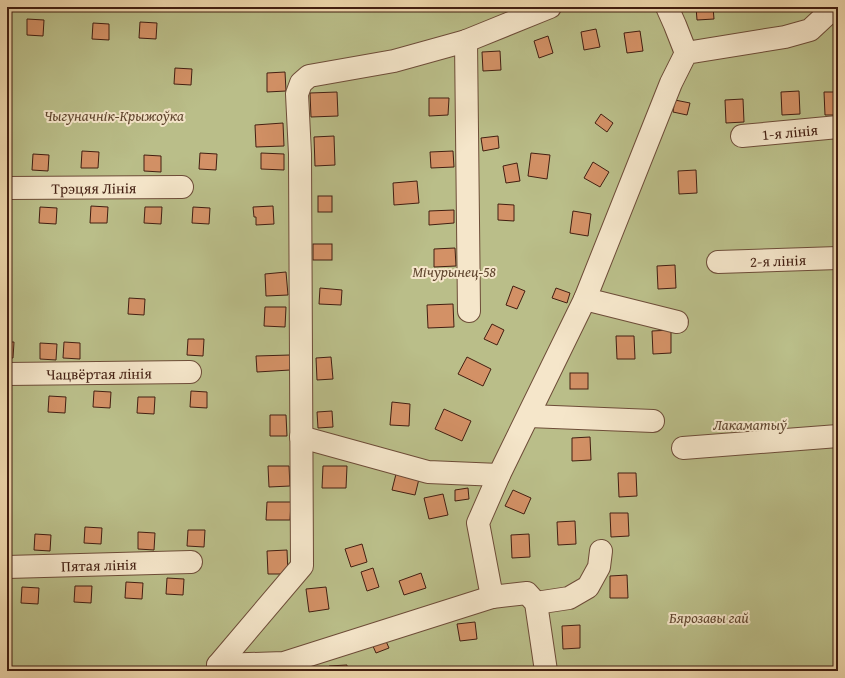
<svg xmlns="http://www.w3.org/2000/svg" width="845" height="678" viewBox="0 0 845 678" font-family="'Gentium Book Plus',serif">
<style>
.green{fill:#babe89;stroke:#7e6e4d}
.building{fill:#d39166;stroke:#421e11}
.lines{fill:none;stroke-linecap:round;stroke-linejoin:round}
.minor-casing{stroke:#6d4c38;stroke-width:24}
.minor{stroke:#f5e6ca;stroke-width:22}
.labels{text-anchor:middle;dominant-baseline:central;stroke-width:4;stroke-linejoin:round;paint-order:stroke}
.park-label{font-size:15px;font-style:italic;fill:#60462f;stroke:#f5e6ca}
.street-label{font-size:15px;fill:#421e11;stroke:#f5e6ca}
</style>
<rect width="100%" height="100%" fill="#efd8ad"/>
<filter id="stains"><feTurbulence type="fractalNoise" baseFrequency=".005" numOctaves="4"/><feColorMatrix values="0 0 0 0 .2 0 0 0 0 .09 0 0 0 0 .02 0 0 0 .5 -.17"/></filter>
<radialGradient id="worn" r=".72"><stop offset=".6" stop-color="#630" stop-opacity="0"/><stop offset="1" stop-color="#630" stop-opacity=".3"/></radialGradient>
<!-- green -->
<rect class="green" x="7" y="7" width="831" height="664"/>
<!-- building -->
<g class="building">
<polygon points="696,7 713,7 714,19 697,20"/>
<polygon points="27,19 44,20 43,36 27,35"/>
<polygon points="140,22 157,23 156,39 139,38"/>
<polygon points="93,23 109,24 109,40 92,39"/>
<polygon points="596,29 600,47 584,50 581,32"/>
<polygon points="640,31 643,51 627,53 624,33"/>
<polygon points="548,36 553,53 539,58 534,41"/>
<polygon points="500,51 501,70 483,71 482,52"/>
<polygon points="175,68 192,69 191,85 174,84"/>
<polygon points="285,72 286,91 267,92 267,73"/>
<polygon points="799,91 800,114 782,115 781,92"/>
<polygon points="337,92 338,116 311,117 310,93"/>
<polygon points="824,92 838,92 838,115 825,115"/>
<polygon points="429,98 449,98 448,115 429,116"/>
<polygon points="743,99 744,122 726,123 725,100"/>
<polygon points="675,100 690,103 687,115 673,112"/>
<polygon points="601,114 613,123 607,132 595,123"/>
<polygon points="283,123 284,146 256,147 255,125"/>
<polygon points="334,136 335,165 315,166 314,137"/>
<polygon points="498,136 499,148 483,151 481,138"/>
<polygon points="82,151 99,152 98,168 81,168"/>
<polygon points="453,151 454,167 431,168 430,152"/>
<polygon points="200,153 217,154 216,170 199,169"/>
<polygon points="261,153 284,154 284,170 261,169"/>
<polygon points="531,153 550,155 547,179 528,176"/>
<polygon points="33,154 49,155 48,171 32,170"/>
<polygon points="144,155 161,156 161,172 144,171"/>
<polygon points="593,162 609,172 600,187 584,178"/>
<polygon points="517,163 520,181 506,183 503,166"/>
<polygon points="696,170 697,193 679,194 678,171"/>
<polygon points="417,181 419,203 394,205 393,183"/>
<rect x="318" y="196" width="14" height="16"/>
<polygon points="498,204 514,205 514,221 498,220"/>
<polygon points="91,206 108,207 107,223 90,223"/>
<polygon points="273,206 274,224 256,225 256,217 254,217 253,207"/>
<polygon points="40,207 57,208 56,224 39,223"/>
<polygon points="145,207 162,207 161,224 144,223"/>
<polygon points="193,207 210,208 209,224 192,223"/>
<polygon points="454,210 454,223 429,225 429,211"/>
<polygon points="573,211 591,214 588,236 570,233"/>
<rect x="313" y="244" width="19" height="16"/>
<polygon points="455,248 456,266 434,267 434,249"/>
<polygon points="675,265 676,288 658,289 657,266"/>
<polygon points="286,272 288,295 266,296 265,274"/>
<polygon points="513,286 525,291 517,309 506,305"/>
<polygon points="320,288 342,290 341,305 319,304"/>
<polygon points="556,288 570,293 567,303 552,298"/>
<polygon points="129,298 145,299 144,315 128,314"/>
<polygon points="453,304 454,327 428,328 427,305"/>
<polygon points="265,307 286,307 285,327 264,326"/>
<polygon points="492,324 504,330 497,345 484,339"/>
<polygon points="671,330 671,353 653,354 652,331"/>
<polygon points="616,336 634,336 635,359 617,359"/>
<polygon points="188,339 204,339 203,356 187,355"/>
<polygon points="7,342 14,342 13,358 7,358"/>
<polygon points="64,342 80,343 80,359 63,358"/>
<polygon points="40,343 57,344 56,360 40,359"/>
<polygon points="290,355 290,370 257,372 256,356"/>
<polygon points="331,357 333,379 317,380 316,358"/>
<polygon points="467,357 491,369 483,386 458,374"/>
<rect x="570" y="373" width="18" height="16"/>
<polygon points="94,391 111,392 110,408 93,407"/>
<polygon points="191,391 207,392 207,408 190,407"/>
<polygon points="49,396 66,397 65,413 48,412"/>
<polygon points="138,397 155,397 154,414 137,413"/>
<polygon points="392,402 410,404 409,426 390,425"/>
<polygon points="444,409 471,421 462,441 435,429"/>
<polygon points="332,411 333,427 318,428 317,412"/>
<polygon points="270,415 286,415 287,436 270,436"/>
<polygon points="590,437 591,460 572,461 572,438"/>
<polygon points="268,466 289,466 290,486 269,487"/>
<polygon points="323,466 347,466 346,488 322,488"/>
<polygon points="618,473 636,473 637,496 619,497"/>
<polygon points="396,474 419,479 415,495 392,490"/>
<polygon points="468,488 469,499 455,501 455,490"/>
<polygon points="513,490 531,498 524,514 505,506"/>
<polygon points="443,494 448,515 429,519 424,498"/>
<polygon points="267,502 291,502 290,520 266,520"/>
<polygon points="610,513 628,513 629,536 611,537"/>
<polygon points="575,521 576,544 558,545 557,522"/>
<polygon points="85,527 102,528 101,544 84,543"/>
<polygon points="188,530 205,530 204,547 187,546"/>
<polygon points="138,532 155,533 154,550 138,549"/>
<polygon points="35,534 51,535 50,551 34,550"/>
<polygon points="529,534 530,557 512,558 511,535"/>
<polygon points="362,544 367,562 351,567 345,549"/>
<polygon points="287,550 288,574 268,574 267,551"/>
<polygon points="373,568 379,587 367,591 361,572"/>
<polygon points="421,573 426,588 404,595 399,581"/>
<polygon points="627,575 628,598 610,598 610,576"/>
<polygon points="167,578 184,579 183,595 166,594"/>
<polygon points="126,582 143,583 142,599 125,598"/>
<polygon points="75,586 92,586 91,603 74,602"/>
<polygon points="22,587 39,588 38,604 21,603"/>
<polygon points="326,587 329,609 309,612 306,589"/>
<polygon points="475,622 477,639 460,641 457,624"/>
<polygon points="580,625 580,648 563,649 562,626"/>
<polygon points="385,639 389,648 376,653 372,644"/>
<polygon points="347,665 347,671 329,671 329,666"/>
</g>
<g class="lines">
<defs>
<g id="minor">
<polyline points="667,7 675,25 686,53"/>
<path id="s1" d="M742,136l96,-9"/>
<path id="s2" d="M7,188l175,-1"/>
<path id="s3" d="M718,262l120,-4"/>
<polyline points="585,299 677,322"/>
<polyline points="469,311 466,41 550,7"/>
<path id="s4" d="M7,374l183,-2"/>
<polyline points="529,416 653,421"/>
<polyline points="301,437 428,472 499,475 585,299 671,83 686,53 785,37 810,30 825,16 832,7"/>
<polyline points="683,448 838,436"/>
<polyline points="499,475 478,523 492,597 527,593 536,603 546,671"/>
<path id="s5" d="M7,567l184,-5"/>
<polyline points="536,603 569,598 588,587 599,567 601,551"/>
<polyline points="218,665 284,663 492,597"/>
<polyline points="218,671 218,665 302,566 300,154 297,94 301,83 309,76 394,61 466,41"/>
</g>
</defs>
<!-- minor casing -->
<use href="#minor" class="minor-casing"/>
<!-- minor -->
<use href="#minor" class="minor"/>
</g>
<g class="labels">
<!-- park labels -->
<g class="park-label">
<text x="114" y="115">Чыгуначнік-Крыжоўка</text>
<text x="454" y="271">Мічурынец-58</text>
<text x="750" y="424">Лакаматыў</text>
<text x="709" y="617">Бярозавы гай</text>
</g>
<!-- street labels -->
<g class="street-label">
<text stroke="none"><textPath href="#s1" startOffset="48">1-я лінія</textPath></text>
<text stroke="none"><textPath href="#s2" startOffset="87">Трэцяя Лінія</textPath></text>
<text stroke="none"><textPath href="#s3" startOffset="60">2-я лінія</textPath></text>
<text stroke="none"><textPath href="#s4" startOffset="92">Чацвёртая лінія</textPath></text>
<text stroke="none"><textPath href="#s5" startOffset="92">Пятая лінія</textPath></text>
</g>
</g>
<!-- margin -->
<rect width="845" height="678" fill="none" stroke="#efd8ad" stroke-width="24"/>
<rect x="8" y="8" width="829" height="662" fill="none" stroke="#421e11" stroke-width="2"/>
<rect x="12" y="12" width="821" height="654" fill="none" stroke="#421e11"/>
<rect width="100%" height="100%" filter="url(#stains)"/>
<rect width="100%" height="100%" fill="url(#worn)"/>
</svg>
